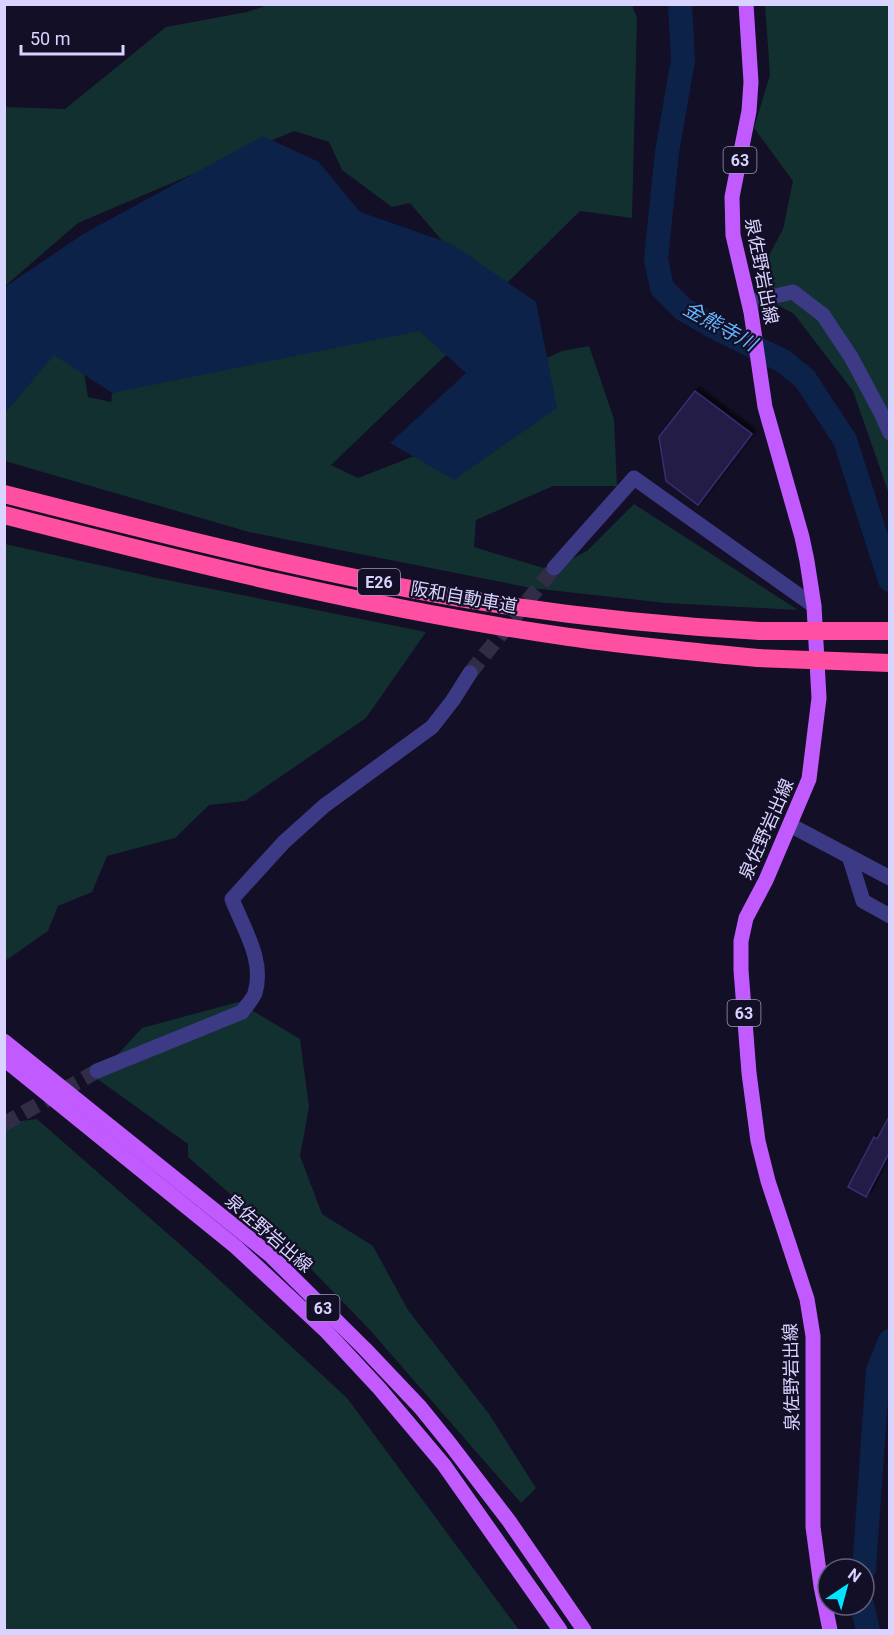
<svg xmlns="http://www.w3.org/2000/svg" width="894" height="1635" viewBox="0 0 894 1635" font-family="Roboto,'Noto Sans JP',sans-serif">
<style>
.green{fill:#12302f}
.water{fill:#0c2248}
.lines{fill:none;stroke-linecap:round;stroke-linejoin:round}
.river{stroke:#0c2248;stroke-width:24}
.building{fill:#241b47;stroke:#3b2d73;stroke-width:1.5;filter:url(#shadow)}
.minor-tunnel{stroke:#312d47;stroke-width:15;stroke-dasharray:15 8;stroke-linecap:butt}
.minor{stroke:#3d3a85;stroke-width:15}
.major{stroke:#c25bff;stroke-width:15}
.highway{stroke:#ff4fa3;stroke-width:18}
.highway-bridge{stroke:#ff4fa3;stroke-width:18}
.labels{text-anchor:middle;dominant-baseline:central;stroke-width:4.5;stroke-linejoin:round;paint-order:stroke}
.shield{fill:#130f26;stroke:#9e99be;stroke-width:1.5}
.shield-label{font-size:16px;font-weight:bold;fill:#d9d4ff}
.street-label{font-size:18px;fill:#d9d4ff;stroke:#130f26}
.water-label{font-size:20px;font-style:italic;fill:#62b6ff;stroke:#130f26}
</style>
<defs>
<filter id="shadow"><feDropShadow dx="4" dy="-4" stdDeviation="1.5" flood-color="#0009"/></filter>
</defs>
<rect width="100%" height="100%" fill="#130f26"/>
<!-- green -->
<g class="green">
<polygon points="271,4 632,5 637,18 632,218 580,211 500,290 450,250 410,203 392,207 342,170 329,142 294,131 78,223 5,286 5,107 65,109 166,27 247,12"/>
<polygon points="765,5 889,5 889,494 853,391 794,314 769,300 764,265 783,229 793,181 754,128 770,75"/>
<polygon points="236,296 470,332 331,465 358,478 440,446 521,370 562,351 589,346 614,419 617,486 553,486 476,520 474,547 550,570 587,551 634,504 798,610 666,603 531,588 249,532 5,461 4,402 45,339 79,341 88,397 111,402 119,347"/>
<polygon points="5,544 157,578 426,632 366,718 245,801 209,805 175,838 107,856 92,892 58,906 48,931 5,961"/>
<polygon points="238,1002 300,1039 309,1107 300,1156 322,1214 373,1246 408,1310 489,1414 536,1488 521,1503 369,1329 287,1244 188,1157 188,1144 96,1078 142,1028"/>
<polygon points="37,1119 200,1262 347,1398 519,1630 5,1630 5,1123"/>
</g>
<!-- water -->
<polygon class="water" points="263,136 319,162 360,212 452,244 536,302 557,408 454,480 390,443 466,373 419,331 112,393 54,355 7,411 5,409 5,287 83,234"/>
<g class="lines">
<!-- river -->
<g class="river">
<polyline points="680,4 683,60 667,152 656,259 662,288 683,309 716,328 783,361 805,379 845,440 890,580"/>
<polyline points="864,1569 878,1370 890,1341"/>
<polyline points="862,1605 868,1630"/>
</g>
</g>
<!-- building -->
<g class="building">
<polygon points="695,391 752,434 698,505 666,481 659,437"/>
<polygon points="890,1115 890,1151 866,1197 848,1187 874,1137 877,1139"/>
</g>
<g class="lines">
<!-- minor-tunnel -->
<g class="minor-tunnel">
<polyline points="470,673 554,568"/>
<polyline points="4,1124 97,1071"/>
</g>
<!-- minor -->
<g class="minor">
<polyline points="749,302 793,292 823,315 851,357 881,413 890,433"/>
<polyline points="554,568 634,478 814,606"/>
<polyline points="790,825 890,878"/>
<polyline points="850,859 863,901 890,916"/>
<path d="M97,1071l145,-59c4,-6 11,-13 13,-19 10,-33 -12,-65 -23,-94l52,-57 40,-36 108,-79 21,-27 17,-27"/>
</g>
<!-- major -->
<g class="major">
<polyline points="746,4 751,82 749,111 732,197 733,235 751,312 765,407 802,537 807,561 814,606 819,698 809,779 766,880 746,918 741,941 741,970 749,1073 758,1141 768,1181 807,1299 813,1336 813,1527 821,1586 830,1630"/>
<polyline points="4,1041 270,1255 365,1349 420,1407 450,1444 509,1521 584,1630"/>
<polyline points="4,1059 236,1247 325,1330 379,1388 444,1465 560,1630"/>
</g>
<!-- highway -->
<g class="highway">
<path d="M4,494c157,40 314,80 473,107 94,15 188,25 283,30"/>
<path d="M4,515c186,48 374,95 565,122 62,9 126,15 189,21"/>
</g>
<!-- highway-bridge -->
<g class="highway-bridge">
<polyline points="760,631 890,631"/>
<polyline points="758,658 890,663"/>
</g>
</g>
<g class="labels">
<!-- shield labels -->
<g class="shield">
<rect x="723.5" y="147" width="33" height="26" rx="4.5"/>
<rect x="358" y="569" width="42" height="26" rx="4.5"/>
<rect x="727.5" y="1000" width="33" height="26" rx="4.5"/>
<rect x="306.5" y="1295" width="33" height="26" rx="4.5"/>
</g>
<g class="shield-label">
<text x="740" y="160">63</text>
<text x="379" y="582">E26</text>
<text x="744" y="1013">63</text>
<text x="323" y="1308">63</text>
</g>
<!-- street labels -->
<g class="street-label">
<text transform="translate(762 271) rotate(79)">泉佐野岩出線</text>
<text transform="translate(464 597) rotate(10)">阪和自動車道</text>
<text transform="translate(766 829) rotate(-66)">泉佐野岩出線</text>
<text transform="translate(269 1233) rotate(41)">泉佐野岩出線</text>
<text transform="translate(791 1377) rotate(-91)">泉佐野岩出線</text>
</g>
<!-- water labels -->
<g class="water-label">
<text transform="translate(720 326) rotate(29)">金熊寺川</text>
</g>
</g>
<!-- border -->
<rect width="894" height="1635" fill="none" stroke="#d9d4ff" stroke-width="12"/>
<!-- north arrow -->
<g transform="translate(846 1587) rotate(36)"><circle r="28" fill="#130f26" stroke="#625e7d" stroke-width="1.5"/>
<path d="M0-4.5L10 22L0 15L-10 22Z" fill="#00e5ff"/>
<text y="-9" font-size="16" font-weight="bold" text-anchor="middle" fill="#d9d4ff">N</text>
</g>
<!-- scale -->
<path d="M21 45v9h102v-9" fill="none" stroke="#d9d4ff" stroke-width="3"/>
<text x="30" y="45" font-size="18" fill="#d9d4ff" stroke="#130f26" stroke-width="4.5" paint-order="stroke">50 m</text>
</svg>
